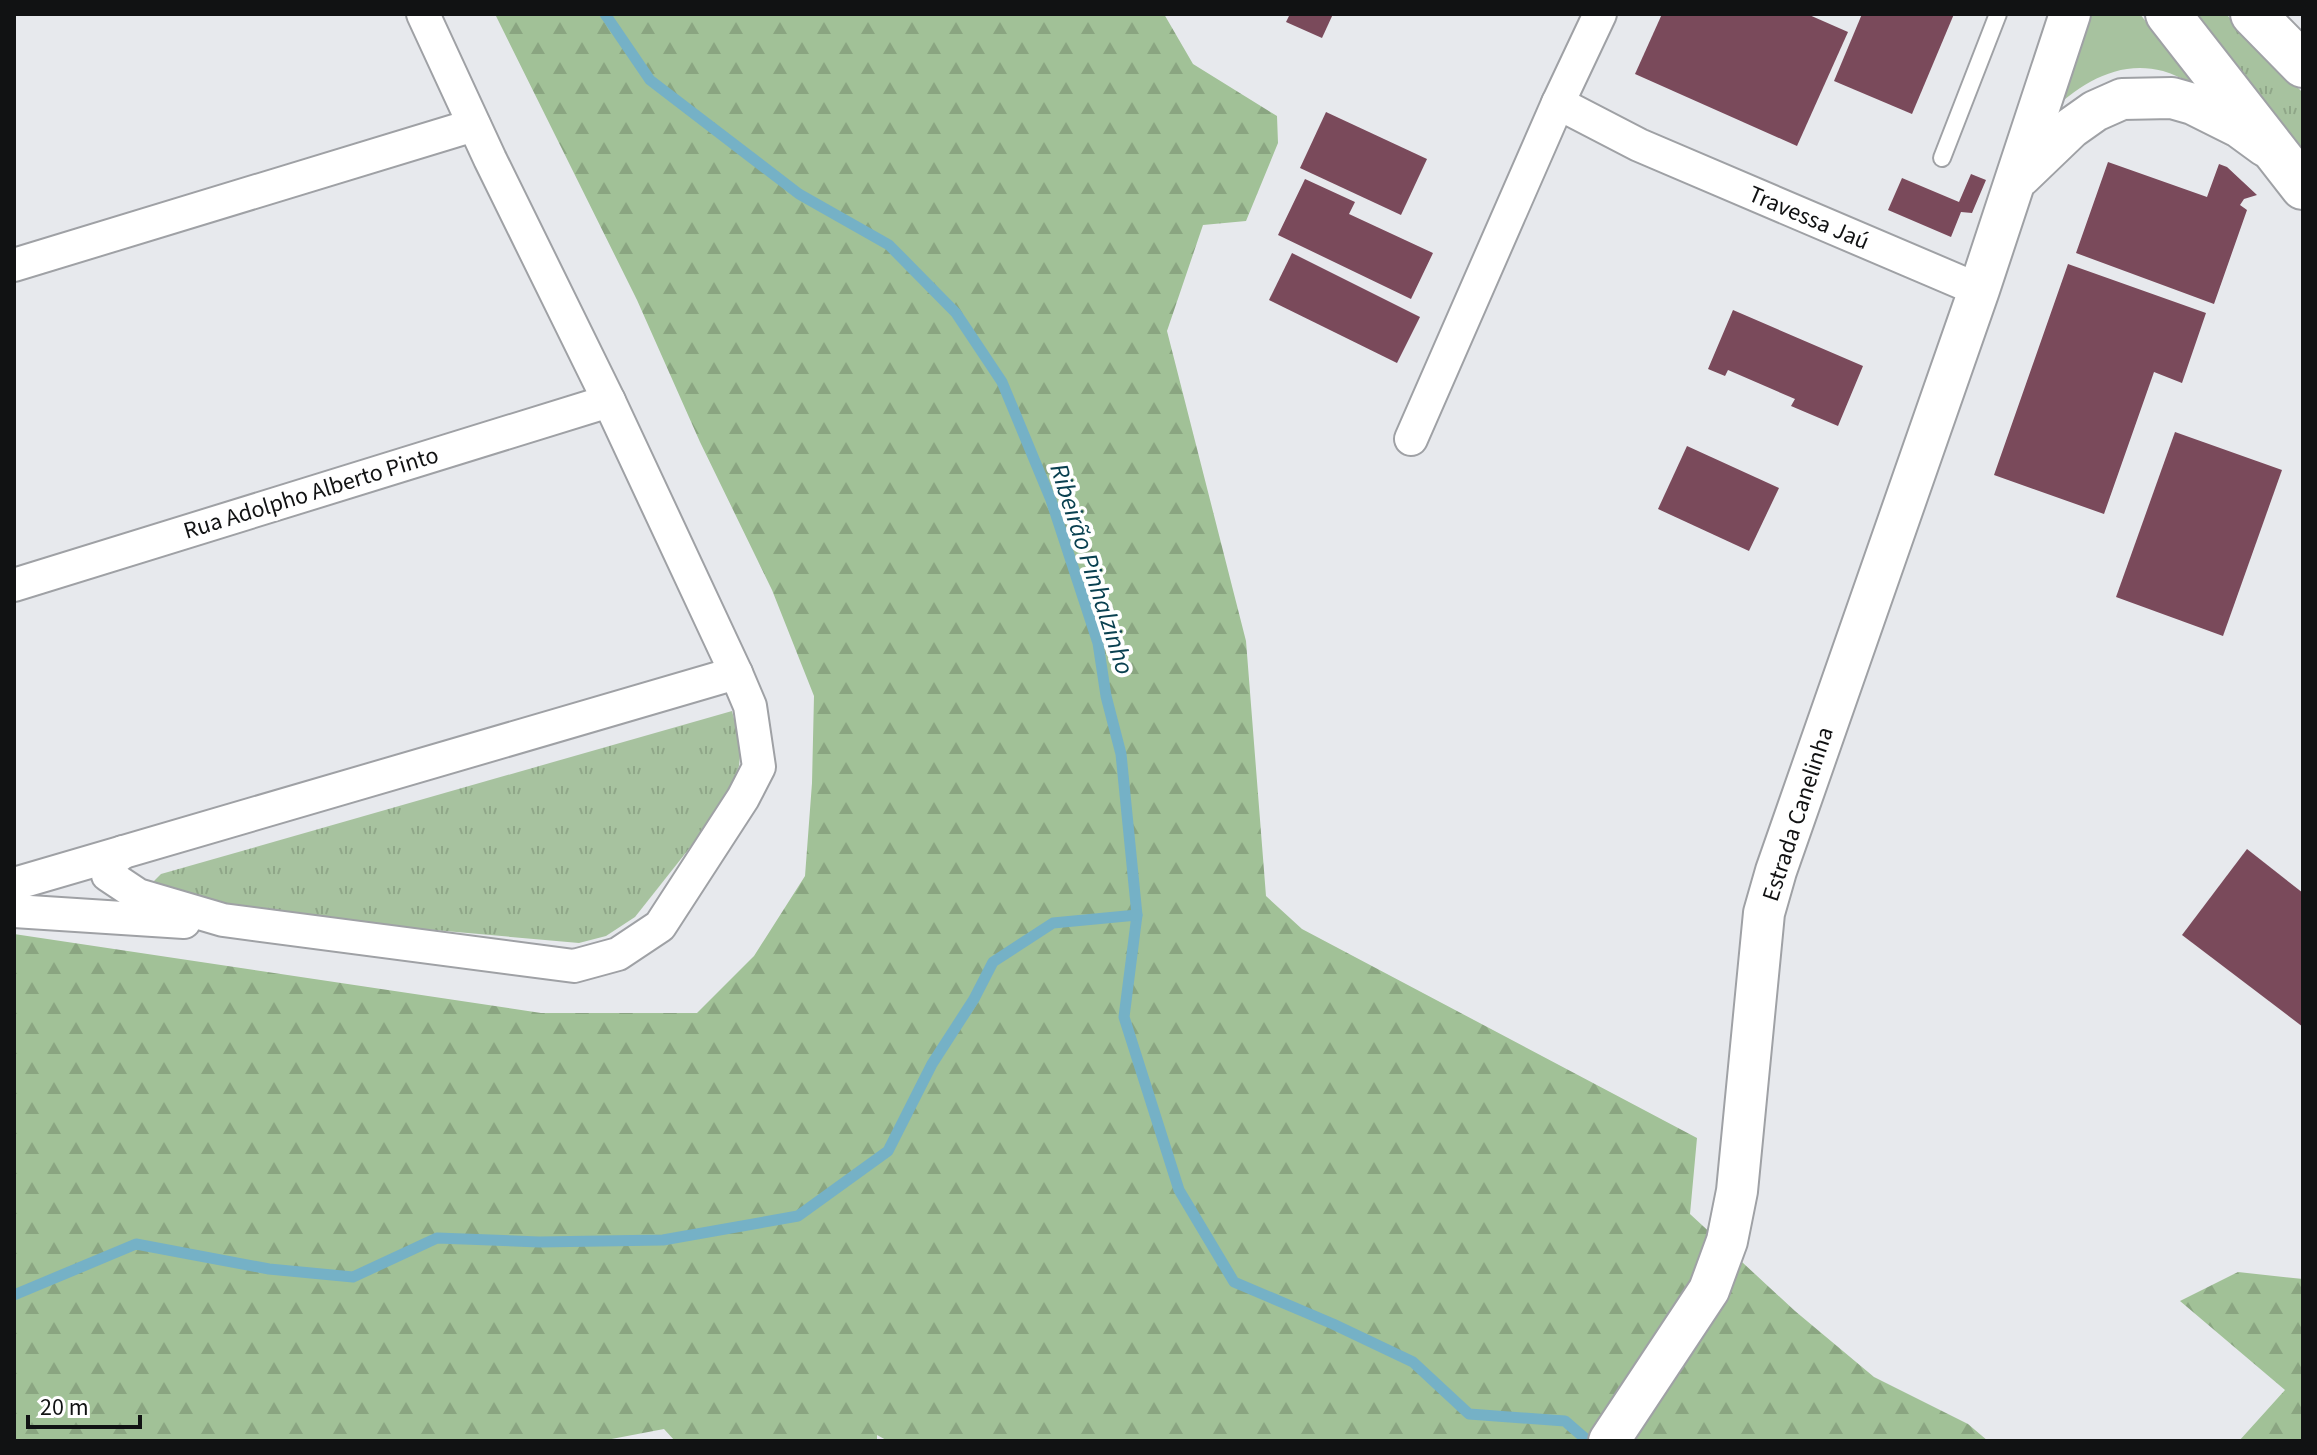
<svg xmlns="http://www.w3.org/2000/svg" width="2317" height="1455" viewBox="0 0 2317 1455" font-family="'Source Sans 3',sans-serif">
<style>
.grass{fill:#a7c29f}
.forest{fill:url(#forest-firs)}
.park{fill:url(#park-tufts)}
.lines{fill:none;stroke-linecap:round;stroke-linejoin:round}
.stream{stroke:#75b1c6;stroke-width:11}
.building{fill:#7a4a5b}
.service-casing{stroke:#9fa1a5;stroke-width:20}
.minor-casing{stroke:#9fa1a5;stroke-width:36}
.tertiary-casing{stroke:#9fa1a5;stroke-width:44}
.trunk-casing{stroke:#9fa1a5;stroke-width:48}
.service{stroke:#fff;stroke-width:16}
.minor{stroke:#fff;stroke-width:32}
.tertiary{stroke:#fff;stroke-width:40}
.trunk{stroke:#fff;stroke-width:44}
.labels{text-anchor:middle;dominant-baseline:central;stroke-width:8;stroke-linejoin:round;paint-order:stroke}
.street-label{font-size:24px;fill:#111213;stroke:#fff}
.water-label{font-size:26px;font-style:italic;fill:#094050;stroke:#fff}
</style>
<defs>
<pattern id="forest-firs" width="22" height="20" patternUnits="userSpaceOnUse" patternTransform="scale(2)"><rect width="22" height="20" fill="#a1c197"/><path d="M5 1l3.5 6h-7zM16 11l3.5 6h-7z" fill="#8aa581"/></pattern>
<pattern id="park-tufts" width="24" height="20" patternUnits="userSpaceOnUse" patternTransform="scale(2)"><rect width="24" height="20" fill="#a7c29f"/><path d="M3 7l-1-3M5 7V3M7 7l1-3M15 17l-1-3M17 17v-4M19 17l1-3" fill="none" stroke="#8fa688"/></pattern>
</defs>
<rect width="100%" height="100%" fill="#e7e9ed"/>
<!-- grass -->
<path class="grass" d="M2087,14h53l53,69c-10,-4 -20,-9 -30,-12 -45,-12 -83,13 -114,42z"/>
<!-- forest -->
<g class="forest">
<polygon points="495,14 1164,14 1193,64 1277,116 1278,143 1246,221 1203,225 1167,331 1246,641 1266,896 1302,929 1697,1138 1690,1214 1795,1311 1874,1377 1968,1424 1988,1441 888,1441 877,1435 877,1441 675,1441 664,1429 601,1441 14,1441 14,934 541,1013 697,1013 754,956 805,876 812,783 814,696 772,590 700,442 637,300"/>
<polygon points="2238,1272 2303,1279 2303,1441 2239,1441 2285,1390 2180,1301"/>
</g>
<!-- park -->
<g class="park">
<polygon points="2187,14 2226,14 2303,93 2303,162"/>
<polygon points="732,711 741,746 739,766 726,802 635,917 606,936 579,943 163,906 151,884 161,874"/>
</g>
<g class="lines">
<!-- stream -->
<g class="stream">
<polyline points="605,14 650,80 799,194 889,245 956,313 1002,382 1051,500 1098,643 1106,696 1121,754 1137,915 1124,1017 1179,1190 1234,1282 1333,1324 1413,1362 1469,1414 1565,1421 1588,1441"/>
<polyline points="14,1295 136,1244 269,1269 353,1277 437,1238 539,1242 663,1240 798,1216 888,1151 932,1064 974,999 993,962 1053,923 1137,915"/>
</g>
</g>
<!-- building -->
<g class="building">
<polygon points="1290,14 1333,14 1322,38 1286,22"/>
<polygon points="1662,14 1807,14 1848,32 1797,146 1635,74"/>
<polygon points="1862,14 1954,14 1912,114 1834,81"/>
<polygon points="1326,112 1427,159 1401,215 1300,168"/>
<polygon points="2108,162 2207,197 2219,164 2227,167 2257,195 2244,199 2240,205 2247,210 2214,304 2076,253"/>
<polygon points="1971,174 1986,180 1972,213 1961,212 1951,237 1888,210 1902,178 1959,202"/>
<polygon points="1305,179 1355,202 1349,214 1433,253 1411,299 1278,235"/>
<polygon points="1292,253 1420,317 1397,363 1269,300"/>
<polygon points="2068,264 2206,313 2182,383 2154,372 2104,514 1994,475"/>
<polygon points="1733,310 1863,366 1838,426 1791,406 1795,399 1728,370 1725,376 1708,369"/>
<polygon points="2175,432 2282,470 2223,636 2116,597"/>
<polygon points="1687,446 1779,488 1749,551 1658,509"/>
<polygon points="2247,849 2303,893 2303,1027 2182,935"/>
</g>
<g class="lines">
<defs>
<polyline id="service" points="1942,158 1998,14"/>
<g id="minor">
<polyline points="1600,14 1558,103 1639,145 1979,290"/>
<polyline points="14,265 474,125"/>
<polyline points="1411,439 1558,103"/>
<polyline points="14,585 609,401"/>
<polyline points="123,852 108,864 108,875 138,895 223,920 574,966 618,954 660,926 743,798 759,767 750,706 736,673 609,401 490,159 423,14"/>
<polyline points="14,884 736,673"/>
<polyline points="14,911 184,922"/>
</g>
<g id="tertiary">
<polyline points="2021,176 2071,128 2095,111 2122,99 2172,98 2193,104 2239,127 2265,146"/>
<polyline points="1609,1441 1709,1290 1727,1241 1737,1191 1764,913 1776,871 1979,290 2070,14"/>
</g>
<g id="trunk">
<polyline points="2168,14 2303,187"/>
<polyline points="2253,14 2303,65"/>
</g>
</defs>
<!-- service casing -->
<use href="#service" class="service-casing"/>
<!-- minor casing -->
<use href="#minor" class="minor-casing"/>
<!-- tertiary casing -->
<use href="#tertiary" class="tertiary-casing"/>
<!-- trunk casing -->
<use href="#trunk" class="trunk-casing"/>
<!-- service -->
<use href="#service" class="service"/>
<!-- minor -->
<use href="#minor" class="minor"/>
<!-- tertiary -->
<use href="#tertiary" class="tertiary"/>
<!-- trunk -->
<use href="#trunk" class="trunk"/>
</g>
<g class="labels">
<!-- street labels -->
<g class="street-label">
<text transform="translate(1809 218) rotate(23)">Travessa Jaú</text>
<text transform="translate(311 493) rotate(-17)">Rua Adolpho Alberto Pinto</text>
<text transform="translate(1798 814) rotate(-72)">Estrada Canelinha</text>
</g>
<!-- water labels -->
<g class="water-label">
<text transform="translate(1092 569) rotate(72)">Ribeirão Pinhalzinho</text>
</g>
</g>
<!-- border -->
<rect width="2317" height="1455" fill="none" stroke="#111213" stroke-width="32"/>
<!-- scale -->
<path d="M28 1415v12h112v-12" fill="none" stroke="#111213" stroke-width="4"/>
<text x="40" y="1415" font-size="24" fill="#111213" stroke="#ffffff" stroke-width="6" paint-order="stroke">20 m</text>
</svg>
